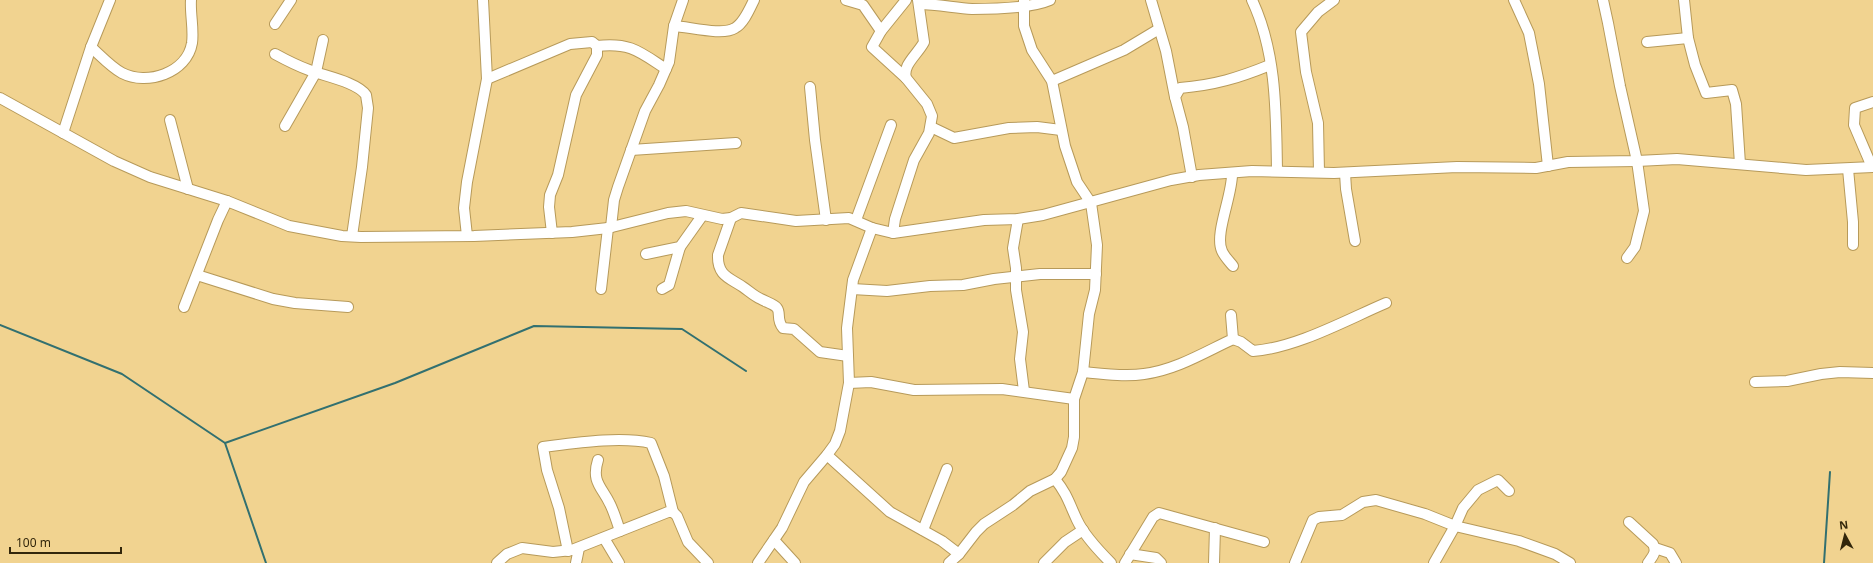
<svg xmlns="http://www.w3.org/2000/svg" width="1873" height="563" viewBox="0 0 1873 563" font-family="'Noto Sans',sans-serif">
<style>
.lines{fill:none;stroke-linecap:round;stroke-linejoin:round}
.stream{stroke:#327070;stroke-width:2}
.minor-casing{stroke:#b79a5a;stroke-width:12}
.minor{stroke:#fff;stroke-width:10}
</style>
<rect width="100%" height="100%" fill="#f1d390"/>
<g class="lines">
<!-- stream -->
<g class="stream">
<polyline points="0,325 122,374 225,443 266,563"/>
<polyline points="225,443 395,383 534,326 682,329 746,371"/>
<polyline points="1824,563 1830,472"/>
</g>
<defs>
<g id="minor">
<polyline points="846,0 863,5 881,31"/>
<polyline points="1151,0 1166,51 1175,97"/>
<path d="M1252,0c25,53 24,114 25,171"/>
<polyline points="1514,0 1529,33 1539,84 1548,166"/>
<polyline points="1603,0 1608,23 1620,86 1637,161 1644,211 1635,247 1627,258"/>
<polyline points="1684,0 1688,38 1695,65 1706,93 1732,90 1736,104 1740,164"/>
<path d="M919,4c18,0 36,4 53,5 21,0 60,-1 78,-9"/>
<polyline points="275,24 291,0"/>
<path d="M674,26c16,1 49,10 61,2 9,-5 15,-20 19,-28"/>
<polyline points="1647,42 1688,38"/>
<path d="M597,46c33,-4 43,6 69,23"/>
<path d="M91,47c10,9 20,20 31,26 25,13 65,0 70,-30 2,-14 -2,-29 -1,-43"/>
<path d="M275,54c11,6 23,12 34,16 15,6 48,12 57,25l2,13 -6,59 -10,69"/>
<polyline points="906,78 872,47 881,31 906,0"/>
<polyline points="487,79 570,44 592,42 597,46 597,55 576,95 558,175 550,195 549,207 552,233"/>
<polyline points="1052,81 1124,50 1159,29"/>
<polyline points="810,87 815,140 826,220"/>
<polyline points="0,98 114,161 150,177 227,201 289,226 342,236 361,237 474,236 572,232 608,228 668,213 686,211 722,219 731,218 741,213 796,221 849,218 872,228 893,233 984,220 1018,219 1043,215 1171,180 1199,175 1252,171 1334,173 1457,167 1536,168 1568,162 1637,161 1677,159 1806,170 1873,167"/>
<polyline points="170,120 188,189"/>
<polyline points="285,126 316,72 323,40"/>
<polyline points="931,127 954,138 1009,128 1037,127 1061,130"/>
<polyline points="63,133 91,47 110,0"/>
<polyline points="631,150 736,143"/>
<polyline points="1872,167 1854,125 1855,108 1873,102"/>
<polyline points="1848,169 1853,222 1853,245"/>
<polyline points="1319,172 1318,123 1306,72 1301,32 1318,12 1334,0"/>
<path d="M1232,173c1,21 -18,61 -10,78 2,5 7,10 11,15"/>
<polyline points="1345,173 1346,189 1355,241"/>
<path d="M1192,177l-9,-50 -8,-30 5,-9c35,-3 58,-10 90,-23"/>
<path d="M731,218l-13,37c-1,21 12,23 25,32 6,4 11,9 18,12 5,3 13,5 16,9 4,5 -1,12 6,20l11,1 26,23 28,4"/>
<polyline points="1018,219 1013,248 1016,268 1016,290 1023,332 1020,359 1024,391"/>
<polyline points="856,220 891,125"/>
<polyline points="611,227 614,200 618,187 645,111 659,85 669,62 674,26 683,0"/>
<path d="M893,233l2,-14 19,-59 15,-27 3,-17 -5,-12 -21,-26c-4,-13 12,-24 18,-36l-6,-42"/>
<polyline points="467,236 464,208 467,182 487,79 483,0"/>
<polyline points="646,254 680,247 702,216"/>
<polyline points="197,275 273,299 295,303 348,307"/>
<polyline points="601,289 608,228"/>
<polyline points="662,289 669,285 680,247"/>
<polyline points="852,289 887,291 930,286 963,285 994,279 1040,274 1096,274"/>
<polyline points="184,307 218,220 227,201"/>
<path d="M1233,339l8,3 12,9c43,-3 93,-31 133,-48"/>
<path d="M1083,372c20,2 42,5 61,2 32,-4 61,-22 89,-35l-2,-24"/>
<polyline points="1755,382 1787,381 1821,374 1840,372 1873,373"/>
<polyline points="849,383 871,382 914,390 1002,389 1074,399"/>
<polyline points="827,455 890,512 942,541 959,554"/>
<path d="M598,460c-7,22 4,27 12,44 4,8 7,18 10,27"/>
<path d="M1055,479c12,15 14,24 22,41 7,15 22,31 34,43"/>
<path d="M1629,522l24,22c4,8 0,12 -5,19"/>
<polyline points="923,530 947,469"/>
<polyline points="604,538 619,563"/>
<polyline points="774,540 795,563"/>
<polyline points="1655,548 1670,553 1676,563"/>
<path d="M568,551l-9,-43 -12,-38 -4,-23c32,-4 77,-11 108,-4l13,33 9,36"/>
<polyline points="1130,554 1156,558 1161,563"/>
<polyline points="497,563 507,554 522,548 553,552 572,550 668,512 673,512 677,516 688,542 708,563"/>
<polyline points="576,563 579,548"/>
<polyline points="758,563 782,528 804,482 827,455 835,444 840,431 849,383 847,328 853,280 872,228"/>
<polyline points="949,563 959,554 976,532 984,524 1013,505 1030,491 1055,479 1061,472 1072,448 1074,437 1074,399 1083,372 1089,314 1095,290 1097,245 1091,203 1077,182 1065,146 1052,81 1032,50 1024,26 1024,0"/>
<polyline points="1044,563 1065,542 1083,530"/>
<polyline points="1125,563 1153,517 1159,513 1264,542"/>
<polyline points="1214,563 1215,528"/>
<polyline points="1295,563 1313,520 1319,517 1342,515 1363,502 1376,500 1425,514 1455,526 1519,541 1555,554 1570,563"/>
<polyline points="1434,563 1455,526 1463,508 1478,490 1498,480 1509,491"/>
</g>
</defs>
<!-- minor casing -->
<use href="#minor" class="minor-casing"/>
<!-- minor -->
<use href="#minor" class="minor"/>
</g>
<!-- north arrow -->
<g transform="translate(1845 535) rotate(353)" stroke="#f1d390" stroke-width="3" paint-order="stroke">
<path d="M0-3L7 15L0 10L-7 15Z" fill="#32260b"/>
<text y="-6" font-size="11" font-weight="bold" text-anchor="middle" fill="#32260b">N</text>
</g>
<!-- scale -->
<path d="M10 547v6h111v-6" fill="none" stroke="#32260b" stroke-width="2"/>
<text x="16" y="547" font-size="12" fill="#32260b" stroke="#f1d390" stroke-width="3" paint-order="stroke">100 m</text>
</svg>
